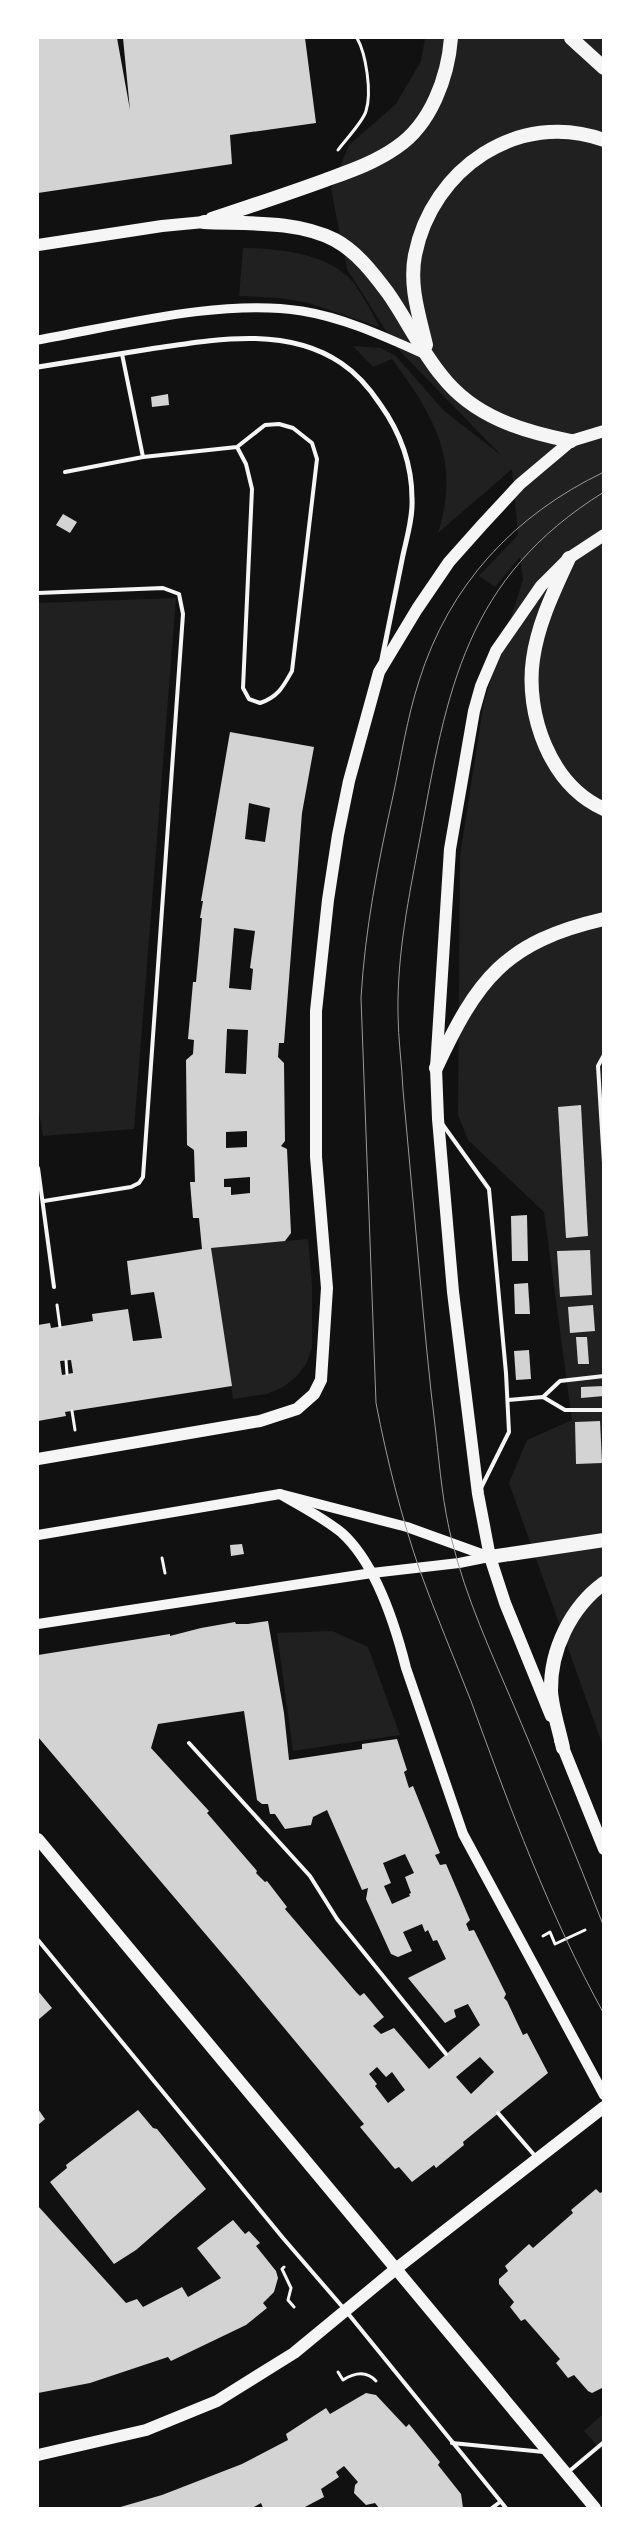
<svg xmlns="http://www.w3.org/2000/svg" width="641" height="2546" viewBox="0 0 641 2546" font-family="Commissioner,sans-serif">
<style>
.green{fill:#202020}
.building{fill:#d3d3d3;fill-rule:evenodd}
.lines{fill:none;stroke-linecap:round;stroke-linejoin:round}
.path{stroke:#f5f5f5;stroke-width:3}
.service{stroke:#f5f5f5;stroke-width:4}
.minor{stroke:#f5f5f5;stroke-width:5}
.tertiary{stroke:#f5f5f5;stroke-width:9}
.secondary{stroke:#f5f5f5;stroke-width:10}
.primary{stroke:#f5f5f5;stroke-width:12}
.trunk{stroke:#f5f5f5;stroke-width:14}
.tram{stroke:#9a9a9a;stroke-width:1}
</style>
<rect width="100%" height="100%" fill="#111"/>
<!-- green -->
<g class="green">
<path d="M425,38h178v1708l-94,-263 18,-43 45,-20 -28,-208 -76,-72 -10,-25 2,-259 24,-155 39,-121 -3,-23 -25,30 -16,-11 39,-41 -6,-66 -74,64c23,-73 -4,-117 -46,-174l-19,8 -20,-21 28,2 15,8 48,55 57,44 -104,-107 -50,-79 -16,-80 18,-44 47,-41 25,-43z"/>
<path d="M243,248c32,0 82,5 106,30 10,10 25,37 30,49l-70,-24 -30,-5 -40,-2z"/>
<polygon points="176,598 134,1129 43,1136 38,1105 38,603"/>
<polygon points="308,1239 312,1285 312,1348 306,1364 296,1377 283,1387 267,1394 233,1399 211,1248"/>
<polygon points="332,1631 368,1647 400,1735 293,1751 277,1633"/>
<polygon points="603,2414 603,2452 584,2431"/>
</g>
<!-- building -->
<g class="building">
<polygon points="38,38 117,38 130,110 123,38 305,38 316,123 230,135 232,164 38,193"/>
<polygon points="168,394 169,405 152,407 151,397"/>
<polygon points="63,514 77,522 70,533 56,525"/>
<path d="M230,732l84,15 -12,66 -18,230h-5l-1,14 6,6 1,78 -4,5 6,3 4,84 -6,8 -74,7 21,138 -154,24 -13,2 1,4 -28,5v-96l12,-2 1,5 42,-7 -1,-7 36,-5 5,32 29,-3 -8,-46 -23,3 -4,-34 75,-12 -3,-31h-6l-3,-36h5l-1,-32 -7,-5 -1,-85 7,-6 1,-14 -6,-1 5,-57h3l6,-64h-2l3,-17h-2zM249,803l21,5 -5,34 -20,-3zM234,928l21,3 -5,37 3,1 -2,21 -22,-2zM227,1029l21,1 -2,44 -21,-1zM247,1131v16l-21,1v-16zM250,1177v16l-19,2v-8h-7v-8zM71,1360l2,13 -11,2 -2,-14z"/>
<polygon points="581,1105 588,1236 566,1238 558,1107"/>
<polygon points="527,1215 528,1261 512,1261 511,1216"/>
<polygon points="590,1250 592,1295 560,1297 557,1251"/>
<polygon points="528,1283 530,1314 515,1314 514,1284"/>
<polygon points="593,1305 595,1331 570,1333 568,1307"/>
<polygon points="576,1337 587,1337 589,1364 578,1364"/>
<polygon points="529,1350 531,1379 516,1380 514,1351"/>
<polygon points="604,1386 604,1396 581,1398 581,1387"/>
<polygon points="600,1421 602,1463 576,1464 575,1422"/>
<polygon points="242,1544 244,1554 231,1556 230,1545"/>
<path d="M268,1621l16,92 5,47 73,-11v-5l35,-5 10,31 -3,2 5,16 4,-2 27,67 -5,2 5,10 6,-1 24,56 -4,4 1,2 2,5 5,-1 32,64 -2,4 3,3 16,34 4,-2 21,40 -85,69 1,3 -28,23 -2,-3 -22,17 -13,-15 -4,2 -35,-42 4,-3 -128,-154 -198,-233v-82l132,-21v2l31,-8 34,-6 1,2h12zM244,1711l13,89 5,4h6l2,10h5l10,15 26,-4 2,-8 14,-7 35,80 6,-2 -2,11 25,55 7,3 14,-6 -9,-19 19,-8 3,8 3,-2 5,11 4,-1 9,19 -38,19 37,45 11,-6 -2,-7 14,-6 12,21 -51,44 -35,-41 -13,6 -8,-8 11,-9 -20,-24 -4,3 -4,-4 -71,-83 2,-2 -20,-26 -2,1 -9,-9 1,-2 -50,-58 2,-2 -58,-63 7,-24zM405,1854l9,19 -9,4 6,16 -2,1 1,2 -18,8 -8,-18 7,-3 -8,-20zM480,2057l14,15 -23,22 -15,-17zM377,2067l9,10 6,-5 13,18 -17,13 -13,-17 2,-2 -8,-10z"/>
<polygon points="38,1991 52,2008 38,2020"/>
<polygon points="38,2109 45,2119 38,2125"/>
<polygon points="138,2110 153,2128 157,2129 206,2189 136,2250 114,2264 50,2182 67,2168 66,2165"/>
<polygon points="596,2189 600,2193 604,2191 604,2387 592,2393 588,2391 574,2375 568,2378 556,2363 560,2359 525,2319 521,2321 510,2307 514,2302 499,2284 499,2279 508,2271 505,2266 529,2244 533,2248 573,2213 571,2210"/>
<polygon points="38,2206 126,2303 137,2299 143,2307 182,2287 188,2297 221,2278 197,2248 233,2220 245,2234 249,2231 260,2243 256,2246 276,2271 278,2278 274,2292 263,2303 267,2308 246,2325 171,2361 168,2357 90,2383 38,2393"/>
<polygon points="366,2393 376,2395 406,2427 409,2424 440,2462 438,2465 461,2494 463,2508 379,2508 375,2503 366,2505 354,2493 355,2485 358,2482 344,2466 336,2472 339,2477 321,2489 324,2497 303,2508 263,2508 261,2503 252,2508 117,2508 162,2495 242,2464 288,2440 286,2434 326,2408 330,2414"/>
</g>
<g class="lines">
<!-- path -->
<g class="path">
<path d="M338,150c7,-10 25,-28 28,-39 6,-19 0,-57 -9,-73"/>
<polyline points="57,1305 60,1327"/>
<polyline points="66,1361 67,1374"/>
<polyline points="72,1411 75,1430"/>
<polyline points="162,1558 165,1573"/>
<polyline points="543,1936 550,1932 555,1944 585,1930"/>
<polyline points="284,2267 282,2269 291,2288 288,2300 294,2307"/>
<path d="M338,2372l5,8c11,-7 23,-10 33,1"/>
</g>
<!-- service -->
<g class="service">
<path d="M143,457l94,-10 9,17 6,25 -9,199 6,11 11,4c18,-6 23,-16 32,-32l25,-212 -5,-16 -19,-15 -14,-4 -14,1 -28,22"/>
<polyline points="65,472 143,457 122,354"/>
<polyline points="38,593 163,588 179,594 183,614 143,1177 139,1183 131,1187 44,1201"/>
<polyline points="604,1055 598,1066 604,1163"/>
<polyline points="443,1125 489,1189 506,1373 509,1432 481,1488"/>
<polyline points="38,1168 54,1287"/>
<polyline points="543,1397 560,1381 604,1376"/>
<polyline points="508,1400 543,1397 565,1410 604,1410"/>
<polyline points="189,1743 310,1876 337,1919 446,2054"/>
<polyline points="38,1940 283,2238 346,2311 506,2508"/>
<polyline points="498,2113 536,2157"/>
<polyline points="452,2443 544,2452"/>
<polyline points="567,2473 604,2442"/>
<polyline points="492,2508 500,2502"/>
</g>
<!-- minor -->
<path class="minor" d="M38,367c37,-6 74,-12 112,-18 62,-9 135,-24 191,14 15,10 29,26 39,41 20,28 32,59 32,95 1,18 -5,38 -9,56 -7,34 -14,69 -21,104"/>
<!-- tertiary -->
<path class="tertiary" d="M38,340c79,-14 184,-42 264,-29 43,7 83,26 122,43"/>
<!-- secondary -->
<g class="secondary">
<path d="M280,1494c20,12 44,24 62,39 34,31 53,91 64,135l57,166 141,261"/>
<polyline points="38,1535 280,1494 407,1527 490,1557"/>
<polyline points="38,1624 372,1573 459,1563 489,1557"/>
</g>
<!-- primary -->
<g class="primary">
<polyline points="38,245 162,226 204,222"/>
<polyline points="38,1459 260,1421 297,1409 314,1394 321,1380 327,1288 316,1157 316,1011 328,900 338,835 349,781 379,672 417,609 449,562 482,525 520,484 571,441 604,431"/>
<polyline points="551,1716 505,1603 490,1557 478,1494 453,1292 438,1119 436,1068 450,849 474,711 481,686 496,651 541,586 569,558 604,535"/>
<polyline points="560,1740 604,1849"/>
<polyline points="38,1839 595,2508"/>
<polyline points="38,2455 146,2430 217,2401 294,2353 397,2268 604,2107"/>
</g>
<!-- trunk -->
<g class="trunk">
<polyline points="571,38 604,68"/>
<path d="M212,219c36,-12 72,-24 108,-37 27,-10 53,-18 77,-35 34,-23 51,-70 54,-109"/>
<path d="M204,222c42,2 92,-2 131,18 22,12 38,33 53,53 19,27 33,58 54,83 32,41 80,55 129,65"/>
<path d="M426,345c-7,-30 -17,-59 -11,-90 17,-86 103,-146 189,-115"/>
<path d="M569,558c-15,33 -31,65 -36,101 -8,55 17,126 71,150"/>
<path d="M436,1068c41,-88 68,-126 168,-149"/>
<polyline points="490,1557 604,1540"/>
<path d="M563,1748c-4,-19 -11,-39 -12,-57 -1,-41 20,-84 53,-108"/>
</g>
<!-- tram -->
<g class="tram">
<path d="M604,472c-90,43 -155,113 -185,209 -12,37 -18,77 -26,115 -15,67 -28,133 -32,202l15,405c11,57 25,113 44,168 16,44 34,87 51,130 39,107 78,213 133,313"/>
<path d="M604,492c-139,86 -157,198 -184,346 -11,58 -23,116 -22,175 0,26 4,52 5,77 5,59 11,117 16,176 5,56 10,112 17,168 4,36 7,72 16,107 14,57 39,111 62,165 31,73 61,147 90,221"/>
</g>
</g>
<!-- border -->
<rect width="641" height="2546" fill="none" stroke="#ffffff" stroke-width="78"/>
</svg>
